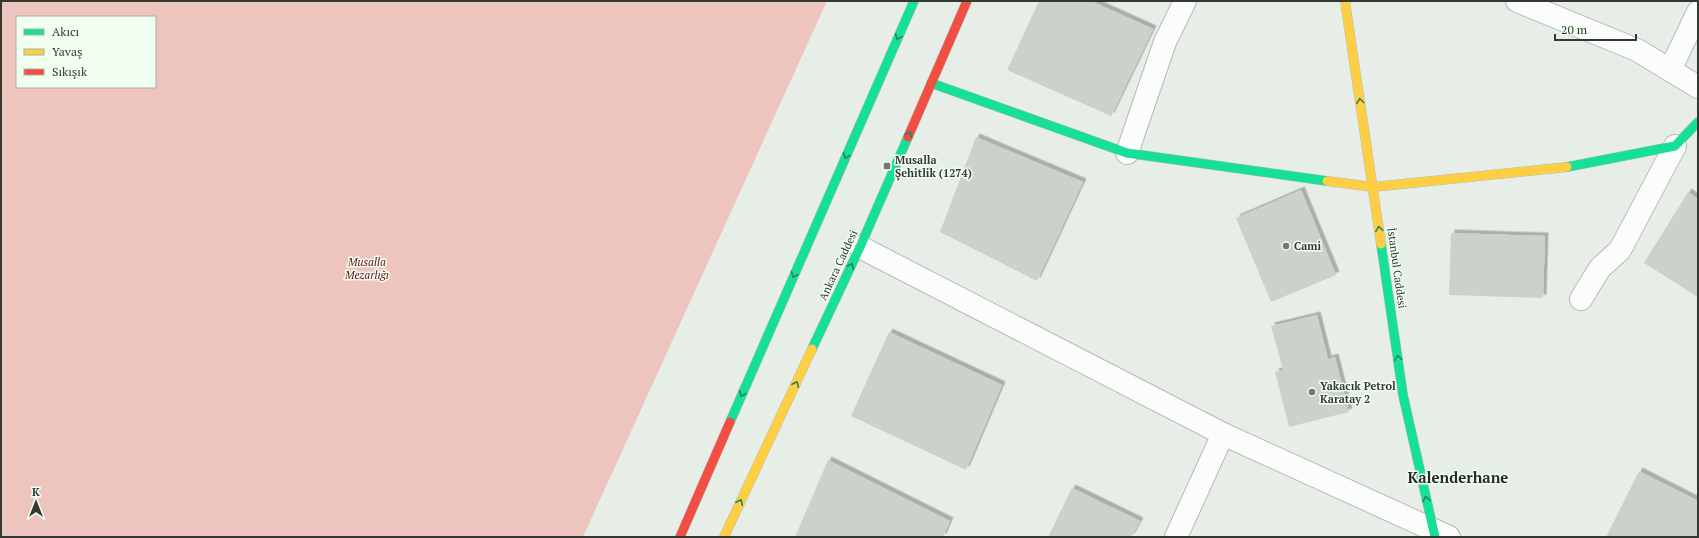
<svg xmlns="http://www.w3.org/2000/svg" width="1699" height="538" viewBox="0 0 1699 538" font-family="'PT Serif',serif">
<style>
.green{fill:#edc5be;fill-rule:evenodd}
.building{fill:#ccd1cc;filter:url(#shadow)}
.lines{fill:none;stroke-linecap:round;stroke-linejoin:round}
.street-casing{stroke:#b6bbb6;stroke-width:24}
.fast-casing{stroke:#b6bbb6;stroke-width:10}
.slow-casing{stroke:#b6bbb6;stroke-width:10}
.jam-casing{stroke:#b6bbb6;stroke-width:10}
.street{stroke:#fbfcfb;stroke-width:22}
.fast{stroke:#16e098;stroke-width:9}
.slow{stroke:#ffcf43;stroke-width:9}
.jam{stroke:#f24e42;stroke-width:9}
.oneway{stroke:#268460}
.poi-dot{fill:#727872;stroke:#f1fff1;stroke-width:1.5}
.labels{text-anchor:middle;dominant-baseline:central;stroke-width:3;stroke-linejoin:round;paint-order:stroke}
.poi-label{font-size:11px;font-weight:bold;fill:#333833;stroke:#f1fff1;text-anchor:start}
.park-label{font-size:11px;font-style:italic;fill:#6b0c14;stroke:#f1fff1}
.street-label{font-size:11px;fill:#333833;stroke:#f1fff1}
.district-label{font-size:15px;font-weight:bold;fill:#232d23;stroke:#f1fff1}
</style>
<defs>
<filter id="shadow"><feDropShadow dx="3.5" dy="-3.5" stdDeviation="0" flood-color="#0004"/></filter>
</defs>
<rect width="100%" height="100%" fill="#e7eee7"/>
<!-- green -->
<path class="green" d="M1,1h826l-244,536h-582zM17,17h138v70h-138z"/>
<!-- building -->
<g class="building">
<polygon points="1039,1 1091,1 1153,29 1111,116 1007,70"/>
<polygon points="976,137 1083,182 1037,281 940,232"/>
<polygon points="1301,190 1336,275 1271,302 1236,218"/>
<polygon points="1688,192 1698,199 1698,297 1644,263"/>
<polygon points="1451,233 1545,236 1543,298 1449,295"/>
<polygon points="1317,315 1328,359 1335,357 1349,412 1289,427 1275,372 1283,370 1271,326"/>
<polygon points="889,332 1002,385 966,470 851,416"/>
<polygon points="828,460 950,521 943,537 795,537"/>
<polygon points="1639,471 1698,501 1698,537 1606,537"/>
<polygon points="1072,488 1140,521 1131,537 1048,537"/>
</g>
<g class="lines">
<defs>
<g id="street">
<polyline points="1517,1 1637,50 1698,87"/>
<polyline points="1670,70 1698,12"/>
<polyline points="1127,153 1165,42 1185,1"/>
<polyline points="860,247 1223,434 1449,537"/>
<polyline points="1581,299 1600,268 1620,250 1675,146"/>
<polyline points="1176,537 1223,434"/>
</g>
<g id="fast">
<polyline points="931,83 1127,153 1327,181"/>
<polyline points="1567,167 1675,146 1698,122"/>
<polyline points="1381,244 1403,395 1435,537"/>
<polyline points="812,349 860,247 908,137"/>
<polyline points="730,422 914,1"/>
</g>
<g id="slow">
<polyline points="1345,1 1381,244"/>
<polyline points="1327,181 1373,187 1567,167"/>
<polyline points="724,537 812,349"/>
</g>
<g id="jam">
<polyline points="908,137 967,1"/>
<polyline points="680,537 730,422"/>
</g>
</defs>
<!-- street casing -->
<use href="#street" class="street-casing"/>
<!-- fast casing -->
<use href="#fast" class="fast-casing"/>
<!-- slow casing -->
<use href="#slow" class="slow-casing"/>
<!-- jam casing -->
<use href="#jam" class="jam-casing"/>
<!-- street -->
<use href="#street" class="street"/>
<!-- fast -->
<use href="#fast" class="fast"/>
<!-- slow -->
<use href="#slow" class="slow"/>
<!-- jam -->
<use href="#jam" class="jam"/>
</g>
<!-- one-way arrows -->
<defs><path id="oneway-chevron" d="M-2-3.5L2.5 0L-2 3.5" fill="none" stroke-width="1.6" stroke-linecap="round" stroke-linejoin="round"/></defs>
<g class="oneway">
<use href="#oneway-chevron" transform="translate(898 37) rotate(114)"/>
<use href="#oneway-chevron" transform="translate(1360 101) rotate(-98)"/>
<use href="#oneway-chevron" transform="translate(909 134) rotate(-67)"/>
<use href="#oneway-chevron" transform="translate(846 156) rotate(113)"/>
<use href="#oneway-chevron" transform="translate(1379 229) rotate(-98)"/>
<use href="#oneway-chevron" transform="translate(851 266) rotate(-65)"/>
<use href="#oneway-chevron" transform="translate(794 275) rotate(113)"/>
<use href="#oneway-chevron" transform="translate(1398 358) rotate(-98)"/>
<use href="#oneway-chevron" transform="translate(796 384) rotate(-65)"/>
<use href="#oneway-chevron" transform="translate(742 394) rotate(113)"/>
<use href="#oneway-chevron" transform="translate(1426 499) rotate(-102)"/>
<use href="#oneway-chevron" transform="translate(740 502) rotate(-65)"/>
</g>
<!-- markers -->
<g class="poi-dot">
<rect x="883" y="162" width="8" height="8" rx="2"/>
<circle cx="1286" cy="246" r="4"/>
<circle cx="1312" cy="392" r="4"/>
</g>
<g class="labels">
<!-- poi labels -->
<g class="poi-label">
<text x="895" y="160">Musalla<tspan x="895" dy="13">Şehitlik (1274)</tspan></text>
<text x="1294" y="246">Cami</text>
<text x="1320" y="386">Yakacık Petrol<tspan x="1320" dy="13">Karatay 2</tspan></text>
</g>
<!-- park labels -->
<g class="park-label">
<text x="367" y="262">Musalla<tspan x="367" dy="13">Mezarlığı</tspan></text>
</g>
<!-- street labels -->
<g class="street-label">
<text transform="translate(838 265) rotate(-65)">Ankara Caddesi</text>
<text transform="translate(1397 268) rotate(82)">İstanbul Caddesi</text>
</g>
<!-- district labels -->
<g class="district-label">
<text x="1458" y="477">Kalenderhane</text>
</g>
</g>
<!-- border -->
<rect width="1699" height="538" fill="none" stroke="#333833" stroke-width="4"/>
<!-- legend -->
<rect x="16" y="16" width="140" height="72" fill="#f1fff1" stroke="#a5afa5"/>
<rect x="24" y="29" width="20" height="6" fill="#16e098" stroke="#a5afa5"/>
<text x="52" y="36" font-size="12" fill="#333833">Akıcı</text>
<rect x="24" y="49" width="20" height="6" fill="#ffcf43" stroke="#a5afa5"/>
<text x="52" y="56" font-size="12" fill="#333833">Yavaş</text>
<rect x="24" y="69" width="20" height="6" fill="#f24e42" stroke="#a5afa5"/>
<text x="52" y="76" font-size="12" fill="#333833">Sıkışık</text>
<!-- north arrow -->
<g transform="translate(36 502)" stroke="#f1fff1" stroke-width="3" paint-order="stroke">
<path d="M0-3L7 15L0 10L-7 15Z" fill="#333833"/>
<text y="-6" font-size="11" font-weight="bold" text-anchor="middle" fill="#333833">K</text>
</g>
<!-- scale -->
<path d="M1555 34v6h81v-6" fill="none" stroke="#333833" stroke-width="2"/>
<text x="1561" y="34" font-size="12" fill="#333833" stroke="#f1fff1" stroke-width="3" paint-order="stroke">20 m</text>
</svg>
